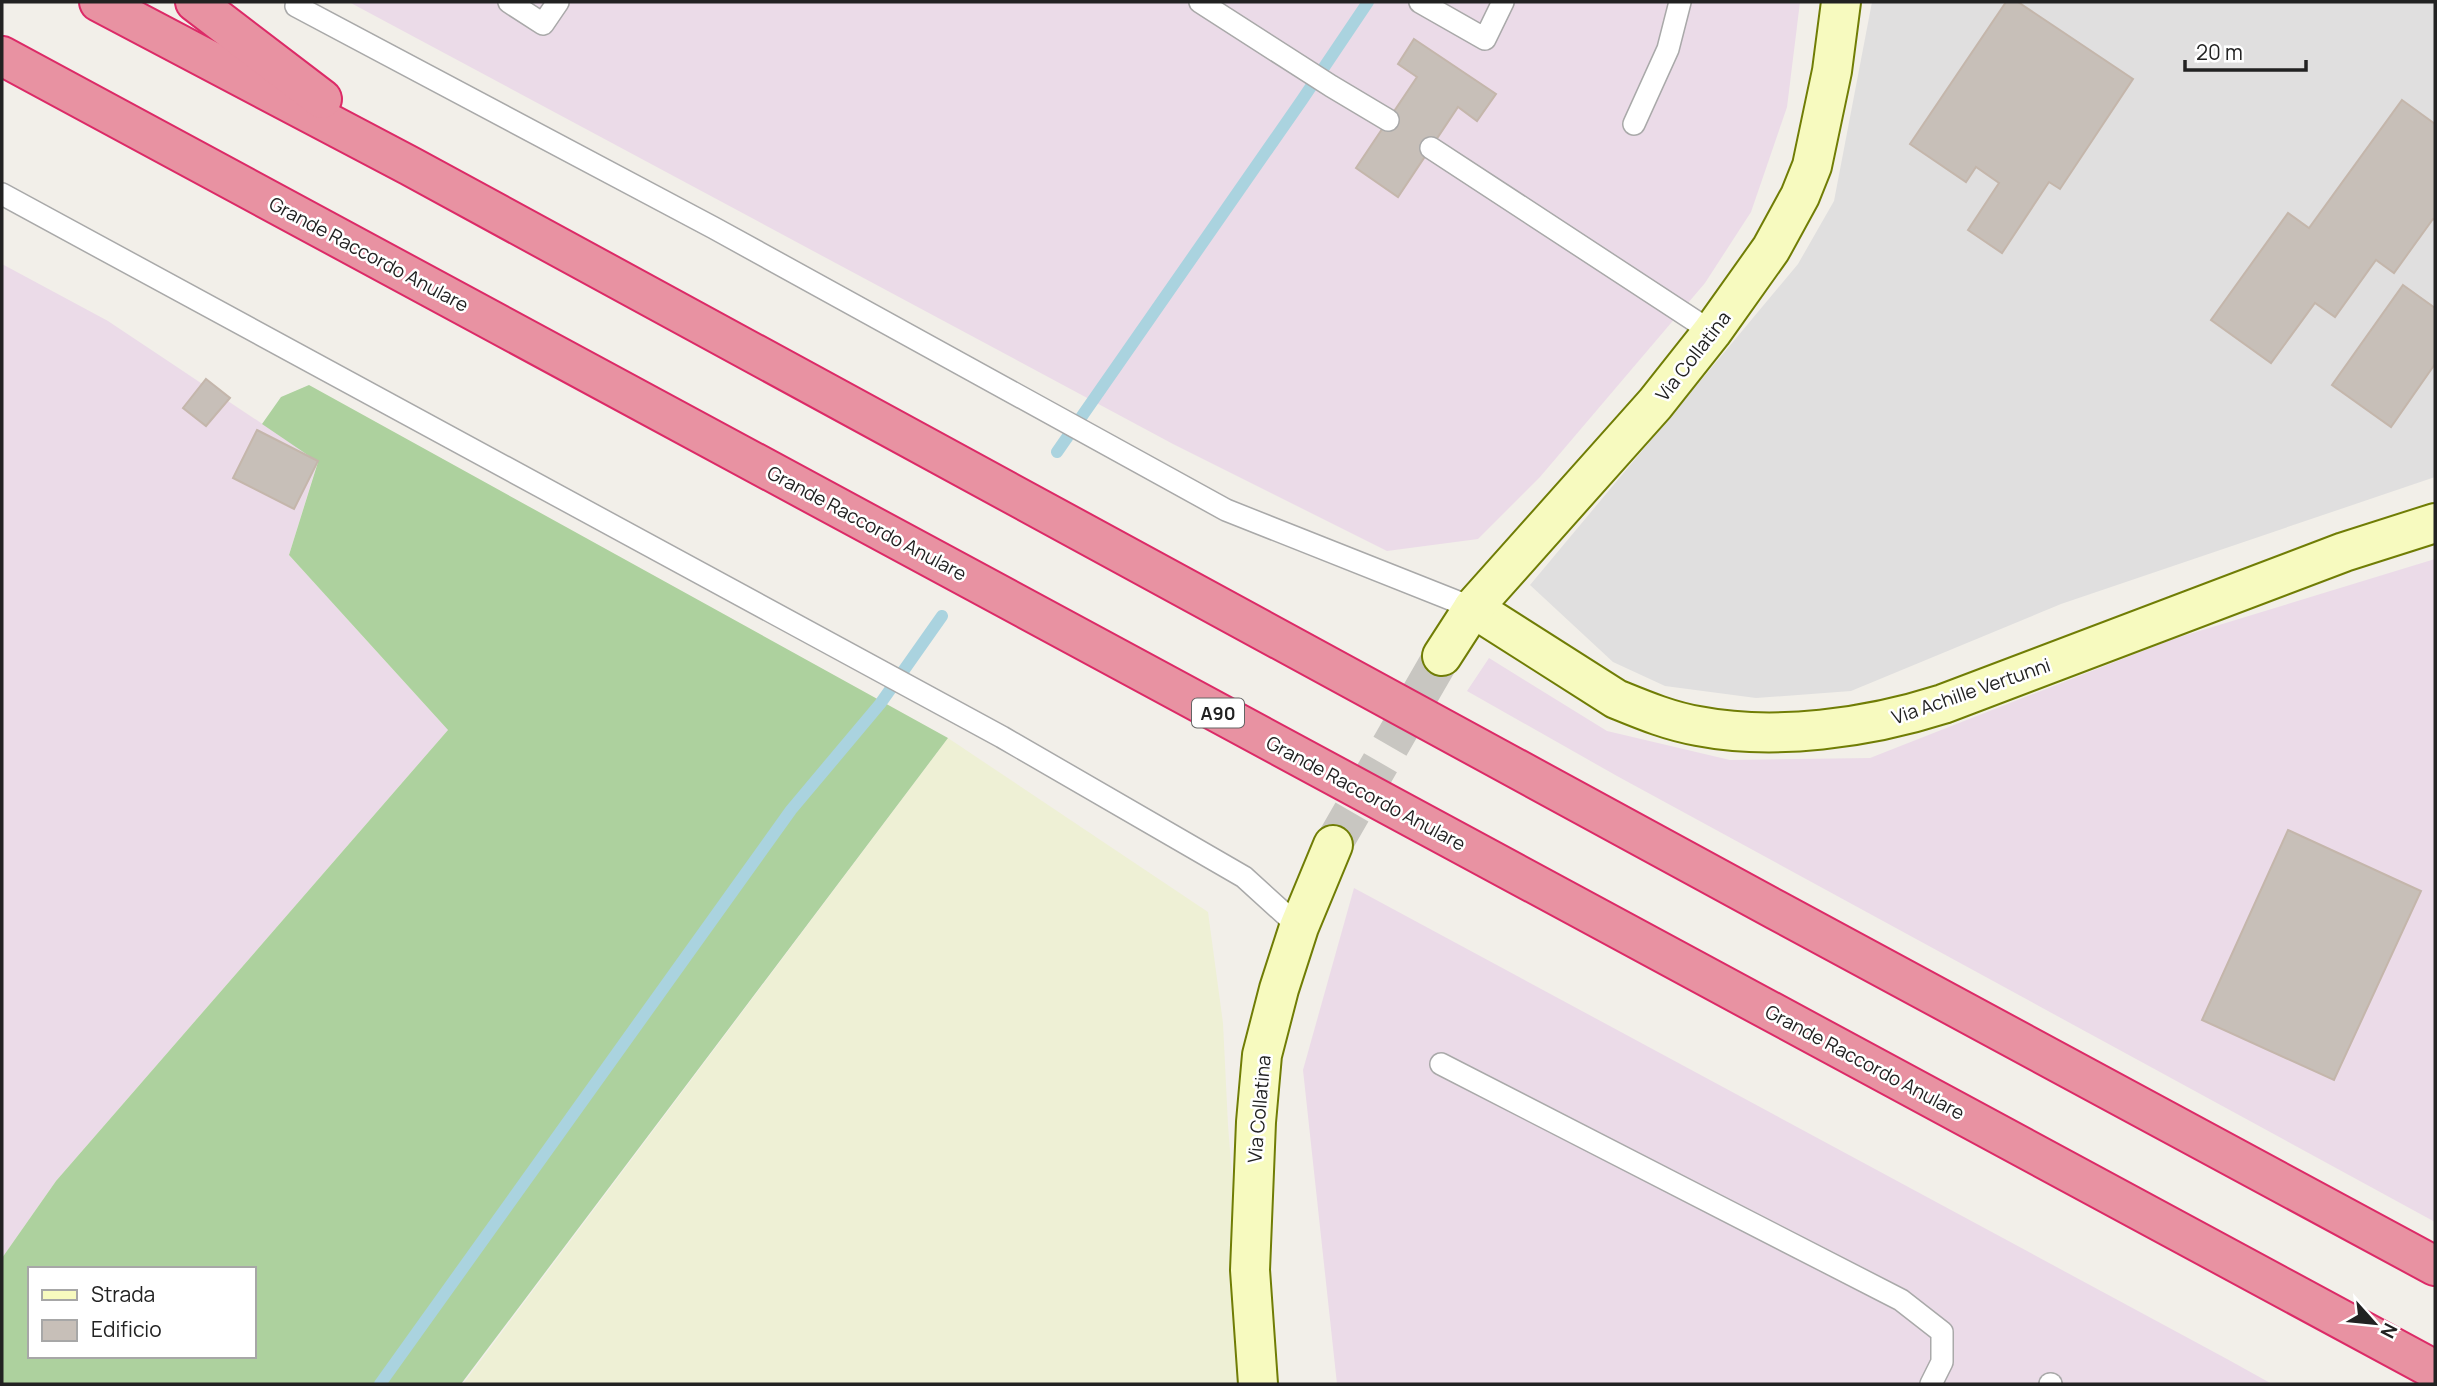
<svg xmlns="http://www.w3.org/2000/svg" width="2437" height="1386" viewBox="0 0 2437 1386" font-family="Manrope,sans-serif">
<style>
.residential{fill:#e0dfdf}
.industrial{fill:#ebdbe8}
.farmland{fill:#eef0d5}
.forest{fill:#add19e;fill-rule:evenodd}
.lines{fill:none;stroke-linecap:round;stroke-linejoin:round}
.stream{stroke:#aad3df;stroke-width:12}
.building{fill:#c7bfb8;stroke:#c4b6ab;stroke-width:2}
.secondary-tunnel{stroke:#c8c6c1;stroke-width:38;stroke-dasharray:38 19;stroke-linecap:butt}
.lane-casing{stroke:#a9a9a9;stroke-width:24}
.secondary-casing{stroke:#707d05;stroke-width:42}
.highway-casing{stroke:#dc2a67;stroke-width:42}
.lane{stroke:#fff;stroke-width:21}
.secondary{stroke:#f7fabf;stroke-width:38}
.highway{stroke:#e892a2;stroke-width:38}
.labels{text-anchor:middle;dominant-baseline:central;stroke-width:5;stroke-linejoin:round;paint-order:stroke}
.shield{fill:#fff;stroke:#646464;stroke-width:2}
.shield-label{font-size:18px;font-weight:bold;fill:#222}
.street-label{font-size:19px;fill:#222;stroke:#fff}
</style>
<rect width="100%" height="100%" fill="#f2efe9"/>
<!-- residential -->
<polygon class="residential" points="1872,2 2435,2 2435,477 2061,604 1851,691 1756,698 1665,686 1613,662 1530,585 1798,264 1834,201"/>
<!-- industrial -->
<g class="industrial">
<polygon points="349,2 1800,2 1787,107 1751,212 1705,283 1540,477 1478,539 1387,551 1173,444"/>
<polygon points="2,264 108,321 318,461 289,555 448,730 56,1181 2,1258"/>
<polygon points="2435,559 2435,1222 1617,776 1467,691 1489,658 1607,731 1730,760 1870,758 2173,639"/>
<polygon points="1354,888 2227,1359 2272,1384 1337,1384 1303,1070"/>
</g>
<!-- farmland -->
<polygon class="farmland" points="948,738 1208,912 1223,1023 1228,1125 1248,1384 463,1384"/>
<!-- forest -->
<path class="forest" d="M309,385l639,353 -487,646h-459v-126l54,-77 392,-451 -159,-175 29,-93 -56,-38 19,-27zM30,1269h224v87h-224z"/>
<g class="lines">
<!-- stream -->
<g class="stream">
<polyline points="1057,452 1302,100 1368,2"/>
<polyline points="380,1384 791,810 880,704 942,616"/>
</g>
</g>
<!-- building -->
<g class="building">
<polygon points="2006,2 2018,2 2133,79 2060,189 2049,182 2002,253 1968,230 1999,183 1976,167 1966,182 1910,144"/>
<polygon points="1414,39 1496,94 1477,121 1458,107 1398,197 1356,168 1417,77 1398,64"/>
<polygon points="2402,100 2435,124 2435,220 2433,219 2394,273 2376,260 2335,317 2315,303 2271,363 2211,320 2288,213 2309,228"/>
<polygon points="2403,285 2435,308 2435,364 2391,427 2332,385"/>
<polygon points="206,379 230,398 206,426 183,408"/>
<polygon points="257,430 318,461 294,509 233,478"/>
<polygon points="2288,830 2421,891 2334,1080 2202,1020"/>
</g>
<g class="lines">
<!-- secondary-tunnel -->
<polyline class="secondary-tunnel" points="1333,845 1442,656"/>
<defs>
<g id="lane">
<polyline points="509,2 543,24 558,2"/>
<polyline points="1200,2 1331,86 1388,120"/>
<polyline points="1420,2 1485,39 1503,2"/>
<polyline points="296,6 714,228 1226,510 1473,608"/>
<polyline points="1634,124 1668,49 1680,2"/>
<polyline points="1431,148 1712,332"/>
<polyline points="2,194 1002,737 1244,877 1299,927"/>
<polyline points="1441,1064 1901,1300 1942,1332 1942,1362 1931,1384"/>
<polyline points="2050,1384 2051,1384"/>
</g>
<g id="secondary">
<path d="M1473,608l143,91c27,11 53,22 82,27 77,15 170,2 245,-22l401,-152 91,-29"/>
<polyline points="1442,656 1473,608 1655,404 1712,332 1771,249 1800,196 1812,166 1832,71 1841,2"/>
<polyline points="1258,1384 1250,1270 1256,1122 1262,1055 1279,989 1299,927 1333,845"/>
</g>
<g id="highway">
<polyline points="99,2 410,166 1776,910 2435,1266"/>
<polyline points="195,2 322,99"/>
<polyline points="2,56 2435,1370"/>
</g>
</defs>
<!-- lane casing -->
<use href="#lane" class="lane-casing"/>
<!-- secondary casing -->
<use href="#secondary" class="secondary-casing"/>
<!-- highway casing -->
<use href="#highway" class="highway-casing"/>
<!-- lane -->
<use href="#lane" class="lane"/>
<!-- secondary -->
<use href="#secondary" class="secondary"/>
<!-- highway -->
<use href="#highway" class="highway"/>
</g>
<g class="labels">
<!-- shield labels -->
<rect class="shield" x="1192" y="698.5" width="52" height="29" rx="5"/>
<g class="shield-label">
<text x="1218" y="713">A90</text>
</g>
<!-- street labels -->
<g class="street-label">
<text transform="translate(369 254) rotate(28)">Grande Raccordo Anulare</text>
<text transform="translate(1693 356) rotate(-52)">Via Collatina</text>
<text transform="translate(867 523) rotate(28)">Grande Raccordo Anulare</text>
<text transform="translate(1971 691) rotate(-19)">Via Achille Vertunni</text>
<text transform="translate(1366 793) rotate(28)">Grande Raccordo Anulare</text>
<text transform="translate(1865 1062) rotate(28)">Grande Raccordo Anulare</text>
<text transform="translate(1259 1109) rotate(-85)">Via Collatina</text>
</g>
</g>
<!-- border -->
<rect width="2437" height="1386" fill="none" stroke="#222222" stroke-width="7"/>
<!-- legend -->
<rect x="28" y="1267" width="228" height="91" fill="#ffffff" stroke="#a7a7a7" stroke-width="2"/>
<rect x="42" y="1290" width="35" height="10" fill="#f7fabf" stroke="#a7a7a7" stroke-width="2"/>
<text x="91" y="1302" font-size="21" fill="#222222">Strada</text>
<rect x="42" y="1320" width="35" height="21" fill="#c7bfb8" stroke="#a7a7a7" stroke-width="2"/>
<text x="91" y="1337" font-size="21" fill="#222222">Edificio</text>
<!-- north arrow -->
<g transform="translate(2374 1323) rotate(117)" stroke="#ffffff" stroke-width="5" paint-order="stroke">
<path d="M0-5L12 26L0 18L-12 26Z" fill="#222222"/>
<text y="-10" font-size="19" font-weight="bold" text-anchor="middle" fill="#222222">N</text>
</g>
<!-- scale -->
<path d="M2185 60v10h121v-10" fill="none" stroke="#222222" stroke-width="3.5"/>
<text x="2196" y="60" font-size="21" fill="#222222" stroke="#ffffff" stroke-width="5" paint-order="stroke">20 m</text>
</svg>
